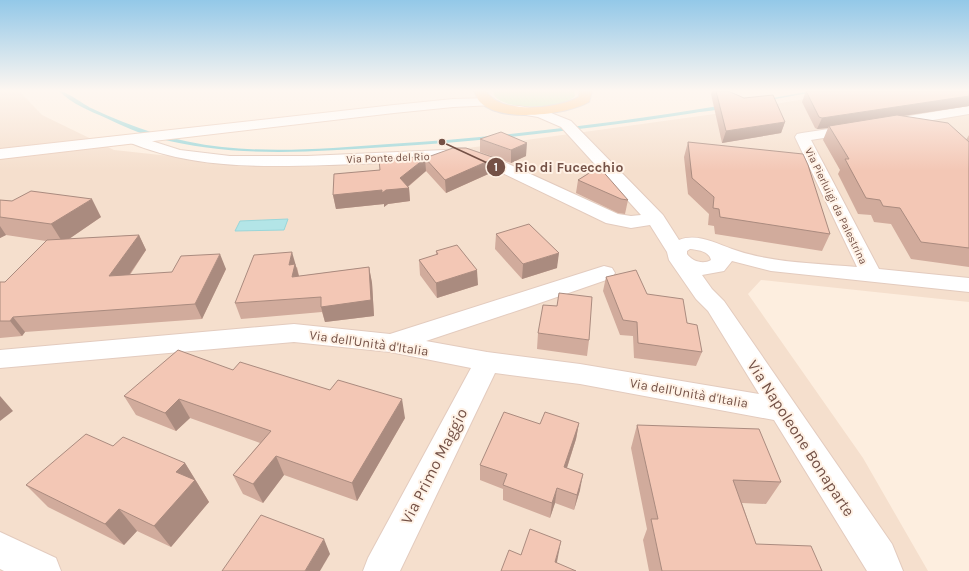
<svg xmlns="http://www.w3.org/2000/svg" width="969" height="571" viewBox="0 0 969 571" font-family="Karla,sans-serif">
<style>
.residential{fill:#f5dfcd}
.green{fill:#d4ebbd}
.water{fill:#b3e5e7;stroke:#99d6d9}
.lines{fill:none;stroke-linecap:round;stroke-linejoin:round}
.stream{fill:#99d6d9;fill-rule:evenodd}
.street-casing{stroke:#e3cbbe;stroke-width:2}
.secondary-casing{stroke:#e8cbba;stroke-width:2}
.primary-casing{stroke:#d8cecb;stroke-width:2}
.street{fill:#fff;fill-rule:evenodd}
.secondary{fill:#fff;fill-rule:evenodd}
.primary{fill:#ffcc94;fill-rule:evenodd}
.wall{fill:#d1ab9c}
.shaded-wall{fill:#aa8b7f}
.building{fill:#f3c7b5;stroke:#aa8b7f}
.labels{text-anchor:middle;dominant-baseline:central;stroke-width:4;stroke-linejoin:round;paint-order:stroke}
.far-street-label{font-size:11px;fill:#745146;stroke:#fff2e6}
.street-label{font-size:13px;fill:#745146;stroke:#fff2e6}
.near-street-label{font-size:16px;fill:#745146;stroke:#fff2e6}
.leader{fill:none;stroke:#745146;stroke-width:1.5}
.callout-dot{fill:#745146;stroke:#fff2e6;stroke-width:1.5}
.mark-label{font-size:12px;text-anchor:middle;font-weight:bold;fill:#fff}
.callout-label{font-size:14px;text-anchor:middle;font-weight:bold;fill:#745146;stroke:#fff2e6;stroke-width:4;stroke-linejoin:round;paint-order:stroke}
</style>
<rect width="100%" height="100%" fill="#fdeedf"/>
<!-- residential -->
<polygon class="residential" points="0,91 19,91 42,115 114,150 225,162 417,155 729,112 852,91 969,91 969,302 761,280 748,294 863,458 928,571 0,571"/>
<!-- green -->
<path class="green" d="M493,91h81l1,5c-13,14 -80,16 -82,-5z"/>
<!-- water -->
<polygon class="water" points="288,219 284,230 235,231 240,221"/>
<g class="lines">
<!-- stream -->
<g class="stream">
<path d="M59,91c7,0 24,13 32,17 42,20 84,34 131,39 55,6 111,1 167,-3 113,-7 225,-21 336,-39l2,1c-9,5 -23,5 -33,7 -33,5 -66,10 -99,14 -69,9 -139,16 -209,20 -76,5 -153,11 -229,-9 -17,-4 -34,-12 -51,-20 -16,-7 -34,-14 -47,-27z"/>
<polygon points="811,91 820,91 764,101 762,100"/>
</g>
<defs>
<g id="street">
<path d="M519,106l27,5 25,10 92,94 16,25c18,-7 36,3 53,9 39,14 83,14 125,18l-62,-130 2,-3 5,-1 53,-8 5,1 2,3 -2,3 -49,8 68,129 90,9v14l-198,-21 -39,-10 -8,10 -22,4 10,14 12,12 168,243 11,27h-36l-93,-151 -194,-36 -85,-11 -95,198h-37l5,-13 103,-190 -81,-16 -96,-10 -294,26v-18l294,-26 96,10 214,-68 8,2 3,5 -3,5 -81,28 -105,35 61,11 93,12 179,30 -51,-83 -12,-12 -27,-39 -2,-8 -17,-27 -19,3 -25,-5 -118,-57 -22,-7c-46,3 -92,4 -137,6 -70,2 -135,4 -201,-23l-2,-3 2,-3 5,-1 47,15 50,6h77l160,-7 33,11 118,54 13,2 10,-1 -80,-88 -23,-10 -24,-4 -2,-3 2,-3zM690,249c8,1 19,2 21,11 -8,5 -19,1 -24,-6v-3z"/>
<polygon points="969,106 969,114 891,127 886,126 884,123 886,120 891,119"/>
<polygon points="0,532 56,558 61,571 4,571 0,569"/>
</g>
<polygon id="secondary" points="490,98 494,99 496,102 494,105 453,107 394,113 0,159 0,149 394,105 453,99"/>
<path id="primary" d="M474,91h12c14,24 71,18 93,6l1,-6h12l-3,11c-23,13 -89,21 -109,0 -3,-3 -4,-8 -6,-11z"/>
</defs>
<!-- street casing -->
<use href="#street" class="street-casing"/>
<!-- secondary casing -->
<use href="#secondary" class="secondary-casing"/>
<!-- primary casing -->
<use href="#primary" class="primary-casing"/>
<!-- street -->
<use href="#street" class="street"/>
<!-- secondary -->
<use href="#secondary" class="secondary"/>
<!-- primary -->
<use href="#primary" class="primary"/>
</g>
<!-- wall -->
<g class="wall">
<polygon points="712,91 728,91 785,122 781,133 722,143 711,94"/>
<polygon points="806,91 969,91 969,106 903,116 966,140 969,135 969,267 911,259 891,224 874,222 871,215 858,214 838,174 840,170 823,140 828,128 817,129 815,128 802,102"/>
<polygon points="480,139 526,156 511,163 480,152"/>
<polygon points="688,142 830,234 822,251 715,234 714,226 708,225 709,214 688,194 684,157"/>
<polygon points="428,156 428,157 495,171 446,193 426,171 408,187 409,188 410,201 388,204 384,207 384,204 336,209 333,195 380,170"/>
<polygon points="578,180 628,200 625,214 618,213 576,193"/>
<polygon points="0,200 101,217 69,239 139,235 146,250 130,275 226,269 202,319 25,332 22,336 0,338 0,282 5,282 46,241 6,235 0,238"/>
<polygon points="496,234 557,268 522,279 495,249"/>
<polygon points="436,251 478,285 437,298 420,275 419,260 436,255"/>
<polygon points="297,267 299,276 369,267 372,283 374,316 325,322 322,312 241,319 235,303"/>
<polygon points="606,277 647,294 687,323 702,352 696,366 634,358 633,336 620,335 603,291"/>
<polygon points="538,333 589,340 587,356 537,349"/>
<polygon points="233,370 405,418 357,501 284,475 263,503 243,494 233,475 260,443 190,418 176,431 136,415 124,396"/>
<polygon points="579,423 576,439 567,468 580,490 574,510 555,503 550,518 503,500 503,489 480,480 480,465 540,424"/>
<polygon points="637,425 781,482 766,504 742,503 756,544 822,571 649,571 643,540 647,529 631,448"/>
<polygon points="185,463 209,502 171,547 137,531 124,545 48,507 26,485"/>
</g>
<!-- shaded-wall -->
<g class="shaded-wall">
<polygon points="969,96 969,106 829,127 829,126 828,128 817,129 822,118"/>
<polygon points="785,122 781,133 722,143 726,131"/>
<polygon points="527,143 526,156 511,163 511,150"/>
<polygon points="428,156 428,161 425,158 426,171 406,188 409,188 410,201 388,204 384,207 384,204 336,209 333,195 400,178"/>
<polygon points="495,158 495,171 446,193 445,180"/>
<polygon points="92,199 101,217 63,243 51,224"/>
<polygon points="0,226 6,235 0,238"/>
<polygon points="139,235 146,250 118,291 109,276"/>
<polygon points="292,252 300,280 297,292 289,265"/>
<polygon points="559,253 557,268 522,279 523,264"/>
<polygon points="220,254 226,269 202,319 195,304"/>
<polygon points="369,267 372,283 374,316 325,322 321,307"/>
<polygon points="477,270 478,285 437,298 436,283"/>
<polygon points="13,317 25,332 22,336 10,321"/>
<polygon points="0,396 13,411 0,421"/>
<polygon points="179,399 190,418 176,431 165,413"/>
<polygon points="402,399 405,418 357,501 352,483"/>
<polygon points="579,423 576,439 562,483 564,467"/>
<polygon points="276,456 284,475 263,503 253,484"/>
<polygon points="185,463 209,502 171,547 154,526 176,472"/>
<polygon points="583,474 580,490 574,510 577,495"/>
<polygon points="557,488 555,503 550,518 552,503"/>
<polygon points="119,509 137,531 124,545 105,524"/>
<polygon points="324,539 330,554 320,571 305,571"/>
<polygon points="561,541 557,562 554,571 555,562"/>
</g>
<!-- building -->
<g class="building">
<polygon points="716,91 728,91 744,98 773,95 785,122 726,131"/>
<polygon points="806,91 969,91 969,96 822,118 819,117"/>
<polygon points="897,115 948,123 969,142 969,248 921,242 900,208 883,206 880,200 866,198 845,159 849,159 829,126"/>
<polygon points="501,132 527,143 511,150 480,139"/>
<polygon points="688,142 803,154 808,165 830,234 720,217 719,209 713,208 714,197 692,178"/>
<polygon points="453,148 466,148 495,158 445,180 425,158"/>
<polygon points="428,156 400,178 409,188 386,190 382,193 382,190 333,195 334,174 380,170 379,160"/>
<polygon points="599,167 628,200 621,199 578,180"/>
<polygon points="31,191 92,199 51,224 0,217 0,200 12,201"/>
<polygon points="529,224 559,253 523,264 496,234"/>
<polygon points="139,235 109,276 172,272 181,256 220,254 195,304 13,317 10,321 0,321 0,282 5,282 47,240"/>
<polygon points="457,245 477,270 436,283 419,260 438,254 436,251"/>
<polygon points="292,252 289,265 295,264 292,277 369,267 371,300 321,307 321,297 235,303 254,255"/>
<polygon points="636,270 647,294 683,299 687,323 697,325 702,352 638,343 637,322 623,320 606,277"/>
<polygon points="559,293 592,297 589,340 538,333 543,305 557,306"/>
<polygon points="178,350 233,370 240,362 330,390 338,380 402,399 352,483 276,456 253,484 233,475 271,431 179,399 165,413 124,396"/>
<polygon points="504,412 540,424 545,412 579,423 564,467 583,474 577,495 557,488 552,503 503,485 507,474 480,465"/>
<polygon points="637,425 759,429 781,482 733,480 756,544 811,546 822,571 662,571 651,519 658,519"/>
<polygon points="86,434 113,446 123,437 185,463 176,472 195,480 154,526 119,509 105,524 26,485"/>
<polygon points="261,515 324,539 305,571 222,571"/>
<polygon points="530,529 561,541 555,562 576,571 501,571 509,550 521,555"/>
</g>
<!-- sky -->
<linearGradient id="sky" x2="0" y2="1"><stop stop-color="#93c8e8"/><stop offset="0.53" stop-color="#fef7f1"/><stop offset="1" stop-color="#fef7f1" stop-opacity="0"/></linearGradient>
<rect width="969" height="171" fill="url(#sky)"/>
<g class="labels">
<!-- far-street labels -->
<g class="far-street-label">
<text transform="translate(388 158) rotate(-2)">Via Ponte del Rio</text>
<text transform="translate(836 206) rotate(64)">Via Pierluigi da Palestrina</text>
</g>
<!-- street labels -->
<g class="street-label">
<text transform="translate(369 343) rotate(8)">Via dell'Unità d'Italia</text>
<text transform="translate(689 393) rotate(10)">Via dell'Unità d'Italia</text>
</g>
<!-- near-street labels -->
<g class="near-street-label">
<text transform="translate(801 438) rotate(57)">Via Napoleone Bonaparte</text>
<text transform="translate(434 466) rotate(-63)">Via Primo Maggio</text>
</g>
</g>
<!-- callouts -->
<path class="leader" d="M442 142L496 167"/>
<g class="callout-dot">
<circle cx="442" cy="142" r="4"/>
<circle cx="496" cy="167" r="10"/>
</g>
<g class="mark-label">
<text x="496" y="171">1</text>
</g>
<g class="callout-label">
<text x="569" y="172">Rio di Fucecchio</text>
</g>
</svg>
